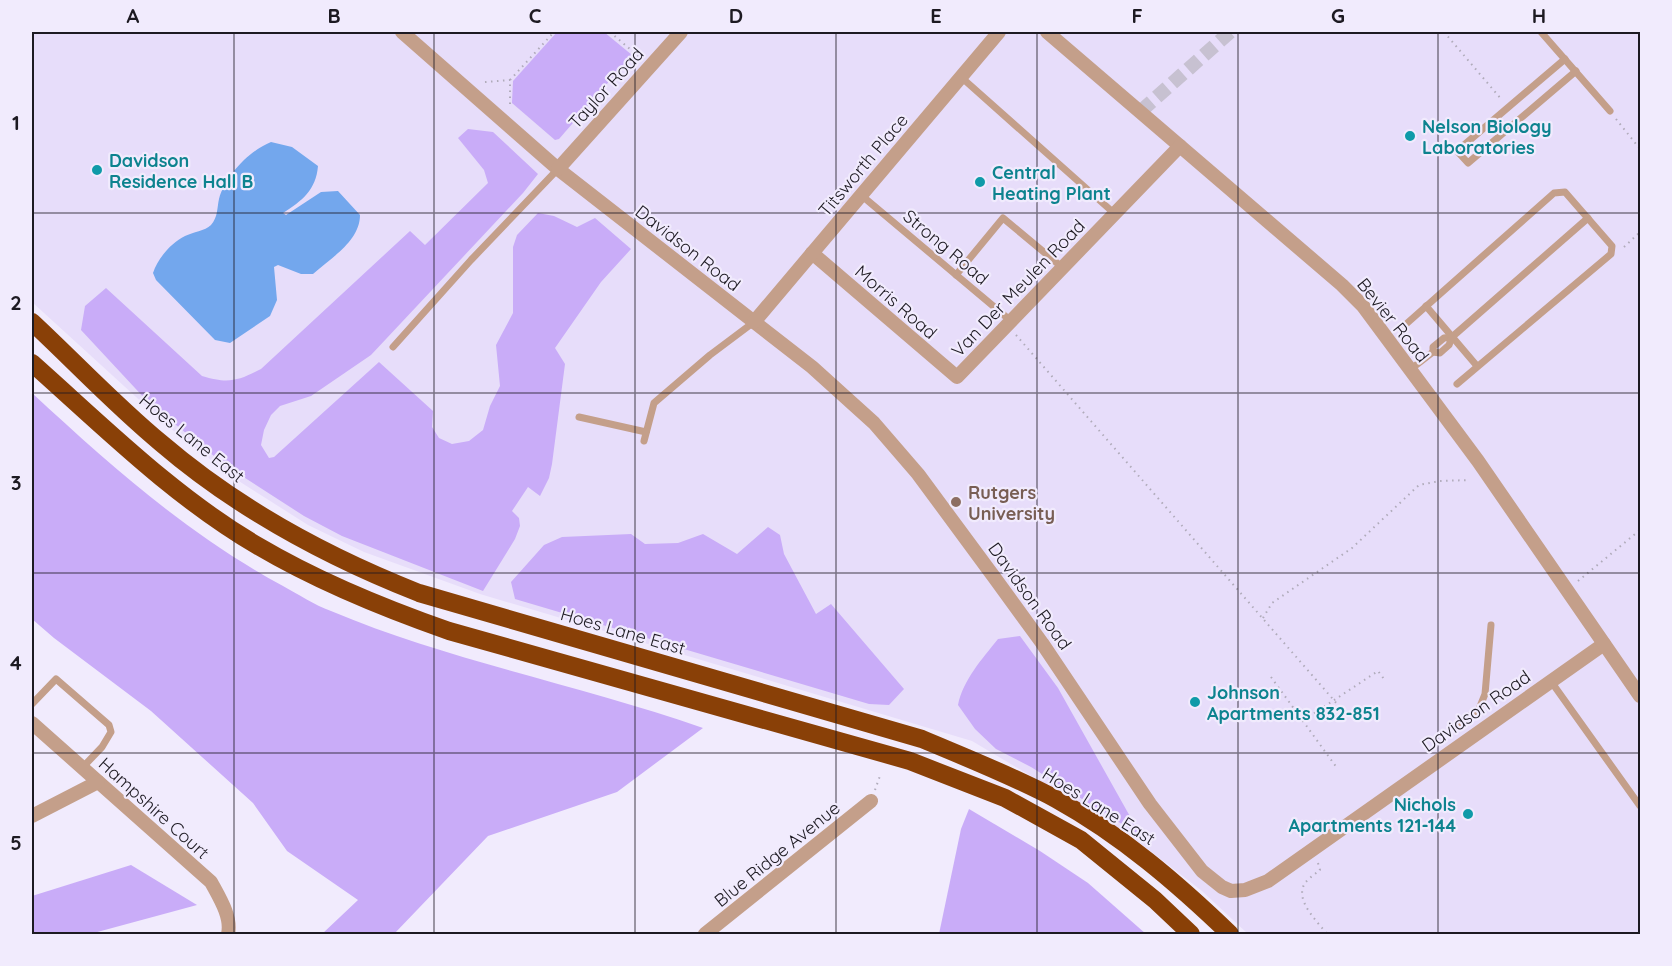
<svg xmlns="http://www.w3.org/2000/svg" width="1672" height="966" viewBox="0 0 1672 966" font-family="Quicksand,sans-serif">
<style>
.built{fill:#e7ddfa}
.green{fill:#c9acf8}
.water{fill:#73a7ed}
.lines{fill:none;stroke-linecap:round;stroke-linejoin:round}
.street-tunnel{stroke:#c7c1d1;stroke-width:14;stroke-dasharray:14 7;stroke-linecap:butt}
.path{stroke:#b0abba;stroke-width:2;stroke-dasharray:1.5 4.5;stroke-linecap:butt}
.lane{stroke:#c49f8a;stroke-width:7}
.street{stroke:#c49f8a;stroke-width:14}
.highway{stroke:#894007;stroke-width:18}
.grid{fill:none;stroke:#1d1a22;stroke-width:1.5;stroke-opacity:0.55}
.culture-dot{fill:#0f9aa8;stroke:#f1ebfd;stroke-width:2}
.education-dot{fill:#8d6e63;stroke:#f1ebfd;stroke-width:2}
.labels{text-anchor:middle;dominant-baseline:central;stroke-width:4.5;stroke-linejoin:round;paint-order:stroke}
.street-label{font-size:18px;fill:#1d1a22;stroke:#f1ebfd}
.culture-label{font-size:18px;font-weight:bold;fill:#0d838f;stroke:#f1ebfd;text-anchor:start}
.education-label{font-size:18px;font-weight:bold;fill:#785e54;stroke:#f1ebfd;text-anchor:start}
.neatline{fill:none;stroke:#1d1a22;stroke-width:2}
.grid-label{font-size:20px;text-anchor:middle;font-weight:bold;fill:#1d1a22}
</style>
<rect width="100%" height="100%" fill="#f1ebfd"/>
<!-- built -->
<polygon class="built" points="32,32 1640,32 1640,934 1248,934 1202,891 1127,833 972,741 480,594 364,552 308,525 234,478 170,428 32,302"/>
<!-- green -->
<g class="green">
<polygon points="557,32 604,32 632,55 559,139 555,140 512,103 513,81"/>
<path d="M468,129l25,3 45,42 -15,19 -152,162 -60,41 -31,10 -9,9 -7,15 -3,15 8,13 5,-1 105,-95 54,49 -1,16 7,11 13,6 17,-3 14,-11 7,-24 10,-20 -4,-41 17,-32v-66l4,-12 21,-22 16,3 23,11 18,-9 36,31 -30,33 -46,66 10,16 -13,100 -3,14 -9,18 -12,-9 -16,24 7,7 1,8 -5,13 -32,52 -141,-55 -38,-20 -79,-51 -77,-63 -67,-72 4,-24 21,-18 96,88c26,8 36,5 59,-7l149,-138 15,14 63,-62 -4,-13 -26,-32z"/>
<path d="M32,393c79,73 155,141 251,193 15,8 31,19 48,25 119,50 249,74 372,117l-86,64 -129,44 -94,98h-72l36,-34 -71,-49 -34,-48 -102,-92 -97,-73 -22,-19z"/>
<polygon points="768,527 780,535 784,554 816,614 831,604 904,689 889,705 869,704 515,599 511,582 544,545 562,537 631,534 645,544 678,543 703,534 737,554"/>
<path d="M1020,636l38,52 83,148 -110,-69 -35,-18 -21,-20 -17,-24c5,-25 24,-46 40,-66z"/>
<polygon points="969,809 1040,851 1088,883 1146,934 939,934 961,829"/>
<polygon points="131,865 197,905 90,934 32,934 32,896"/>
</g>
<!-- water -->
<path class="water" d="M271,142l21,5 26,19c-2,24 -16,35 -35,47l3,2 35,-23 17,-1 22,24c0,26 -29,43 -47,59h-12l-23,-9 -4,2 3,33 -7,16 -40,27 -15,-3 -59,-60 -3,-7c5,-15 18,-30 32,-37 8,-4 20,-5 26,-11 7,-8 6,-17 8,-26 6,-23 30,-48 52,-57z"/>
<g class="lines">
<!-- street-tunnel -->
<polyline class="street-tunnel" points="1141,111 1230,32"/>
<!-- path -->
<g class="path">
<polyline points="610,32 638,56"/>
<polyline points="1444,32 1502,100"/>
<polyline points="485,82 510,80"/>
<polyline points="510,104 510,80 554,32"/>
<polyline points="1616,119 1640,149"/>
<polyline points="1624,247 1640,232"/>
<polyline points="1016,335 1345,713"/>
<polyline points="1578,581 1640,530"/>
<polyline points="1263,618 1272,603 1352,548 1419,485 1440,481 1470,480"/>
<polyline points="1271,677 1337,768"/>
<polyline points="1304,720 1378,671 1384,679"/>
<polyline points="875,790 881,773"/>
<path d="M1318,863l2,7c-5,4 -11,8 -15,13 -11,17 12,38 22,51"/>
</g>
<!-- lane -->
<g class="lane">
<polyline points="1541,32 1610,111"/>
<polyline points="1565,59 1457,151 1468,163 1576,71"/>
<polyline points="961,77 1115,214"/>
<polyline points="861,195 1011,321"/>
<polyline points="956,275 1003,218 1063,268"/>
<polyline points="1426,306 1477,366"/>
<polyline points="1405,325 1554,193 1565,192 1612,246 1611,254 1457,384"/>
<polyline points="393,347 471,260 558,169"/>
<polyline points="1433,352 1433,347 1444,338 1452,337"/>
<polyline points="1411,369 1433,352 1440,353 1449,345 1452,337 1588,218"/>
<polyline points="579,417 646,432"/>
<polyline points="644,441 654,403 710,355 754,322"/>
<polyline points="1550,680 1640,806"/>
<polyline points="32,704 56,679 109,725 111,732 102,747 82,768"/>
<polyline points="1455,726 1479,709 1485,694 1491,625"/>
</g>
<!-- street -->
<g class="street">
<polyline points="402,32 558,169 812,367 874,423 918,474 994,577 1042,643 1150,804 1202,871 1222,887 1231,891 1245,890 1268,881 1604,644"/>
<polyline points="1047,32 1342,285 1363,306 1478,461 1640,696"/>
<polyline points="558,169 681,32"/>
<polyline points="812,253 957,377 1180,146"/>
<polyline points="754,322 999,32"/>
<path d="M32,723l179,159c8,15 21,35 17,52"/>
<polyline points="32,816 98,782"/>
<polyline points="705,934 871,801"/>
</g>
<!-- highway -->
<g class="highway">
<path d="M32,322c43,40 83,83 129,121 77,66 164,113 258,150l503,146c45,19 91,37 134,60 65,36 121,84 174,135"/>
<path d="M32,363c72,64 142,134 226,183 61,36 125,62 191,85l461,130 95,37 76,42 74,60 36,34"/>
</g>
</g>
<!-- grid -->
<path class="grid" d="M234,32v902M434,32v902M635,32v902M836,32v902M1037,32v902M1238,32v902M1438,32v902M32,213h1608M32,393h1608M32,573h1608M32,753h1608"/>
<!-- markers -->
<g class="culture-dot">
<circle cx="1410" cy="136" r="6"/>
<circle cx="97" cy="170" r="6"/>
<circle cx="980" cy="182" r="6"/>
<circle cx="1195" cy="702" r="6"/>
<circle cx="1468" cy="814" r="6"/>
</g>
<circle class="education-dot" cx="956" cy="502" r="6"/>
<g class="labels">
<!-- street labels -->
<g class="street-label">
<text transform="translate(606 88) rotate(-48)">Taylor Road</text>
<text transform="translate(863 165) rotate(-50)">Titsworth Place</text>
<text transform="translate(946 247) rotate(40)">Strong Road</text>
<text transform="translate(688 248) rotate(38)">Davidson Road</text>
<text transform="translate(1018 288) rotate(-46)">Van Der Meulen Road</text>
<text transform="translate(896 302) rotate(41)">Morris Road</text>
<text transform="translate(1393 320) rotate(51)">Bevier Road</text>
<text transform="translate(192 438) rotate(39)">Hoes Lane East</text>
<text transform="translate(1030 596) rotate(54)">Davidson Road</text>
<text transform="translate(623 631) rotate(16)">Hoes Lane East</text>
<text transform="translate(1476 711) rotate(-35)">Davidson Road</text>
<text transform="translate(1099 806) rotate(32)">Hoes Lane East</text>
<text transform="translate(154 808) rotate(42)">Hampshire Court</text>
<text transform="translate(777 854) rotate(-39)">Blue Ridge Avenue</text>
</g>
<!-- culture labels -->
<g class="culture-label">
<text x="1422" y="126">Nelson Biology<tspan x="1422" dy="21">Laboratories</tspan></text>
<text x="109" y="160">Davidson<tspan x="109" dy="21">Residence Hall B</tspan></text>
<text x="992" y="172">Central<tspan x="992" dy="21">Heating Plant</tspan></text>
<text x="1207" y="692">Johnson<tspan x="1207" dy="21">Apartments 832-851</tspan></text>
<text x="1456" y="804" text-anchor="end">Nichols<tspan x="1456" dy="21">Apartments 121-144</tspan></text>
</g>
<!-- education labels -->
<g class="education-label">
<text x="968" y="492">Rutgers<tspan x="968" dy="21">University</tspan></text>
</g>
</g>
<!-- border -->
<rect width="1672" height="966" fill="none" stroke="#f1ebfd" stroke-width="66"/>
<rect x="33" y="33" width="1606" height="900" class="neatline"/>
<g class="grid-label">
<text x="133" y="23">A</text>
<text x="334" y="23">B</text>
<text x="535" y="23">C</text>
<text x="736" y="23">D</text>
<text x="936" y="23">E</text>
<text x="1137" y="23">F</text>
<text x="1338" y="23">G</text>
<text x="1539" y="23">H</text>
<text x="16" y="130">1</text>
<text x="16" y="310">2</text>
<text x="16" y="490">3</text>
<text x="16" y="670">4</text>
<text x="16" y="850">5</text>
</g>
</svg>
